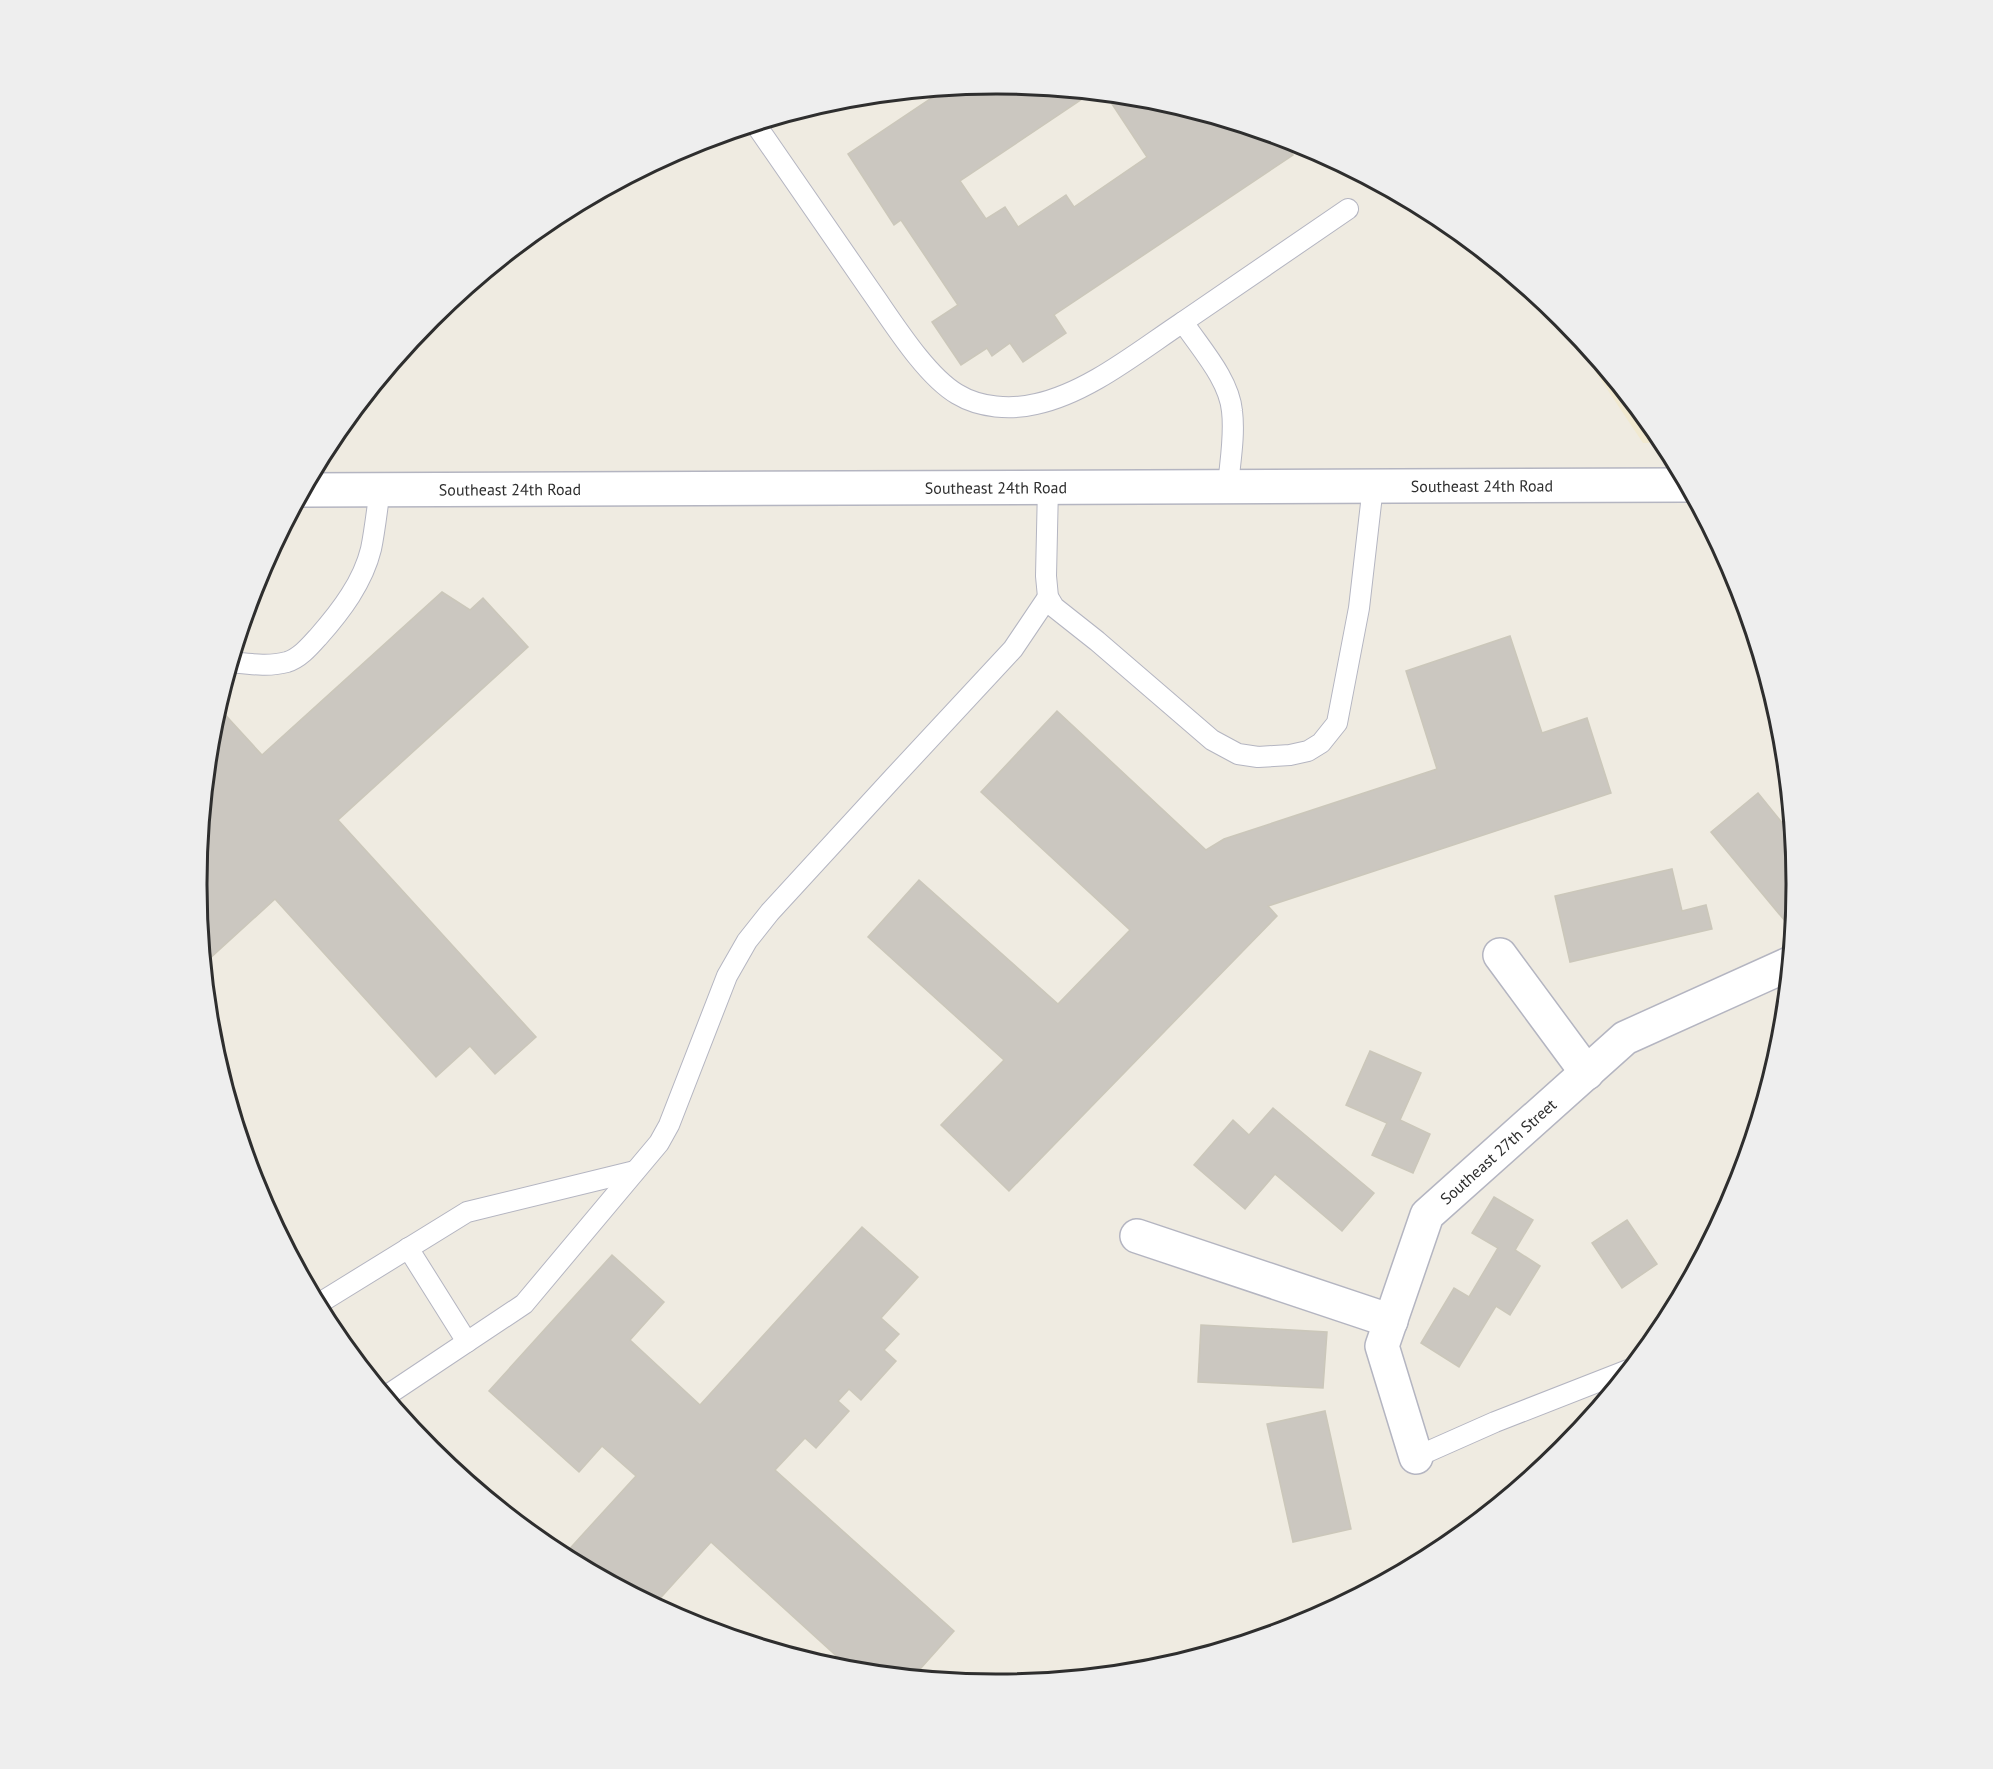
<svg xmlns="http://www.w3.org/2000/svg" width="1993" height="1769" viewBox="0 0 1993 1769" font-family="'PT Sans',sans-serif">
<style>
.education{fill:#f1e9d0}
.building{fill:#cbc7c0;stroke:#cbc7ba;stroke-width:1.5}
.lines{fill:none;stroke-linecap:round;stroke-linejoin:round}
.service-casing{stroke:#b4b5c1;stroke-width:22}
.minor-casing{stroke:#b4b5c1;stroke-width:36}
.tertiary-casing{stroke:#b4b5c1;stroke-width:36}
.service{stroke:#fff;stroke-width:20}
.minor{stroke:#fff;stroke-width:33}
.tertiary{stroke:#fff;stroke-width:33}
.labels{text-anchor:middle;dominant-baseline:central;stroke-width:4.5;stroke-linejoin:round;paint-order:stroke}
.street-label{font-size:16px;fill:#2e2e2e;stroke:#fff}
.rim{fill:none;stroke:#2e2e2e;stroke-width:3}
</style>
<rect width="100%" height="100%" fill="#efebe1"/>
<!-- education -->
<polygon class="education" points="1557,314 1563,319 1664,443 1643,443"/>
<!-- building -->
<g class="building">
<polygon points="997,84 1091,93 960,181 986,219 1005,207 1018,227 1066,195 1074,207 1147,157 1106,95 1153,99 1197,113 1202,120 1208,116 1282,139 1293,155 1054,315 1066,333 1023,362 1010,343 992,356 987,348 961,365 932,322 958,305 901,220 894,225 848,154 945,89"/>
<polygon points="442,592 470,610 483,598 528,647 338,820 536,1037 495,1074 470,1046 436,1077 275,899 207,961 203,957 196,884 211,728 218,707 262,755"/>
<polygon points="1510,636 1542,733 1587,718 1611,793 1268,906 1277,916 1009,1191 941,1125 1004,1060 868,937 919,880 1058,1004 1130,930 981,792 1057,711 1206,850 1224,839 1437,769 1406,671"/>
<polygon points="1758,793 1792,835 1797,885 1793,924 1790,927 1711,832"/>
<polygon points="1672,869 1682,911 1706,905 1712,929 1570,962 1555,896"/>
<polygon points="1370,1051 1421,1073 1400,1120 1430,1134 1413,1173 1372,1155 1387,1123 1346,1105"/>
<polygon points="1273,1108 1374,1193 1342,1231 1275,1174 1245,1209 1194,1165 1233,1120 1249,1135"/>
<polygon points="1494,1197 1533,1220 1515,1250 1540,1266 1510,1315 1496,1306 1459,1367 1421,1343 1454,1288 1469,1297 1498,1248 1472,1233"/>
<polygon points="1627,1220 1657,1264 1622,1288 1592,1243"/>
<polygon points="862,1227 918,1277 881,1318 899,1334 884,1350 896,1361 861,1400 849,1389 838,1401 849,1411 816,1448 805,1438 775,1470 954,1631 913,1677 853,1671 711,1542 654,1605 563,1556 636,1476 602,1446 579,1472 489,1391 612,1255 664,1302 630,1340 700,1405"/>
<polygon points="1201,1325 1327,1332 1323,1388 1198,1382"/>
<polygon points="1325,1411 1351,1529 1293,1542 1267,1424"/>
</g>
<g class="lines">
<defs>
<g id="service">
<path d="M756,125c38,55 76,110 114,165 22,31 55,85 87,104 23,14 54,16 79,10 52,-11 103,-53 147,-82 17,26 46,57 49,89 3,25 -2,51 -4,75"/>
<polyline points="1183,322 1348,209"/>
<polyline points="1048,487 1046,576 1048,597 1054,607 1097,641 1212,740 1238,754 1258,757 1290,755 1308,751 1321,743 1337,723 1359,608 1373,486"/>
<path d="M231,662c19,2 38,5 56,0 13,-4 23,-16 32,-26 22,-25 44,-54 52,-87 4,-19 6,-40 9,-60"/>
<polyline points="408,1248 467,1342"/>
<polyline points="318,1304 467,1212 635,1171"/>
<polyline points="386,1396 524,1304 659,1143 669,1125 727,976 747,941 770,912 894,777 1013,649 1048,597"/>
<polyline points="1416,1457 1495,1422 1628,1370"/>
</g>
<g id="minor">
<polyline points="1500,955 1587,1073"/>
<polyline points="1137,1236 1391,1321"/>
<path id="s1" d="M1416,1457l-34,-111 45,-131 198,-177 164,-74"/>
</g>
<g id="tertiary">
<path id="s2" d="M304,490l1382,-5"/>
</g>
</defs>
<!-- service casing -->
<use href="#service" class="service-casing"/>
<!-- minor casing -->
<use href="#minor" class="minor-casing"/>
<!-- tertiary casing -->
<use href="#tertiary" class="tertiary-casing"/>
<!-- service -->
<use href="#service" class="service"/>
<!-- minor -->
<use href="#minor" class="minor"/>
<!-- tertiary -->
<use href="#tertiary" class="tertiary"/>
</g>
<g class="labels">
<!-- street labels -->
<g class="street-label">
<text stroke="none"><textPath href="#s2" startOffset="1178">Southeast 24th Road</textPath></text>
<text stroke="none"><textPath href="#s2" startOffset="692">Southeast 24th Road</textPath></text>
<text stroke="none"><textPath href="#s2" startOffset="206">Southeast 24th Road</textPath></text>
<text stroke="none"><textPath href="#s1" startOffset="350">Southeast 27th Street</textPath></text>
</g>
</g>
<!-- crop -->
<path d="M0 0H1993V1769H0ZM996 94H997A789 789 0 0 1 1786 883V885A789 789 0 0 1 997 1674H996A789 789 0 0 1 207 885V883A789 789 0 0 1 996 94Z" fill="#eee" fill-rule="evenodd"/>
<path class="rim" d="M996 94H997A789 789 0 0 1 1786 883V885A789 789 0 0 1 997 1674H996A789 789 0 0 1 207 885V883A789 789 0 0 1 996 94Z"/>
</svg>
